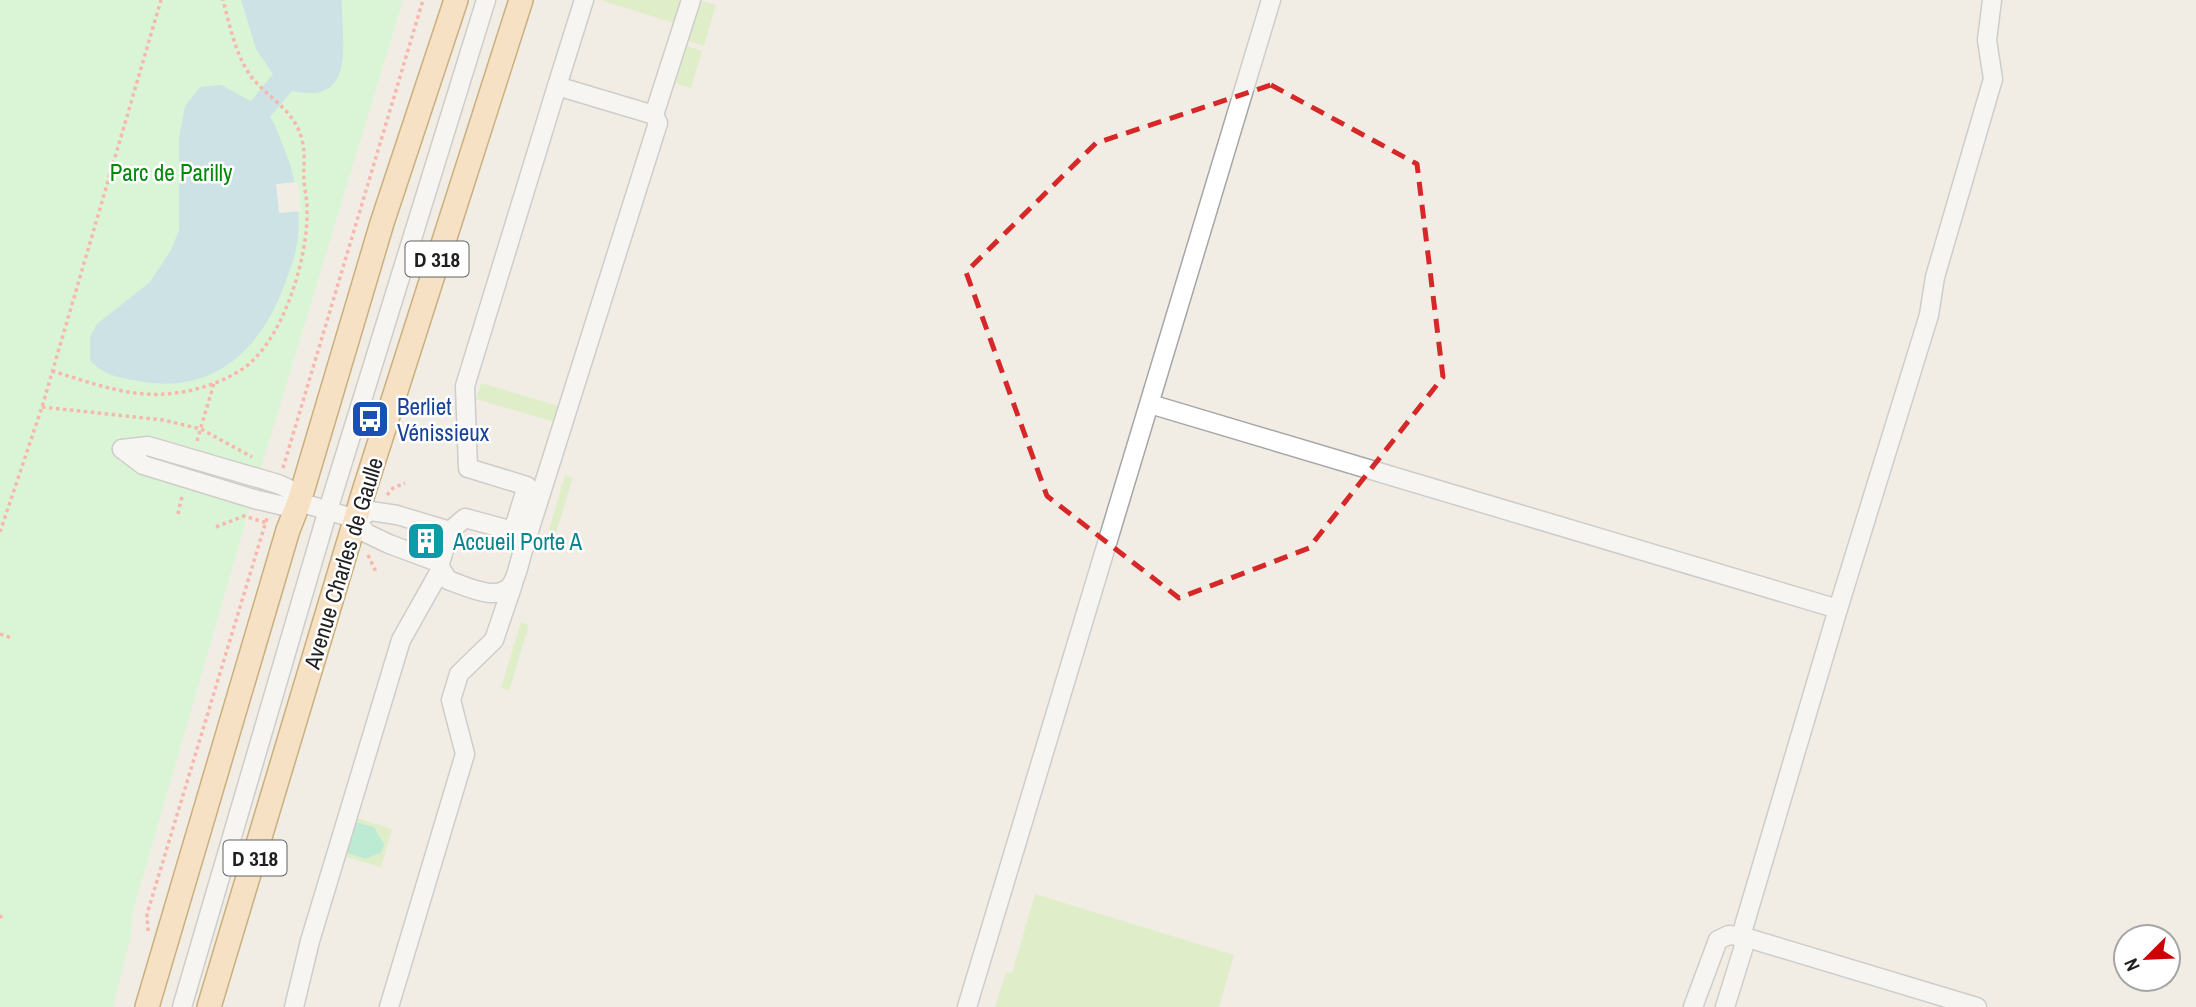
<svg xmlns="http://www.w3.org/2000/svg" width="2196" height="1007" viewBox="0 0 2196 1007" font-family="'Archivo Narrow',sans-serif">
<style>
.grass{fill:#cbefa6}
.park{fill:#bffec3}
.pitch{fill:#7ce7bc}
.water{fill:#a1d5e2}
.pier{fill:#f1ede5}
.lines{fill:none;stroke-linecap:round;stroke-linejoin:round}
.minor-casing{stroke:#a6a6a6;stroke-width:21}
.major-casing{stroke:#9b6500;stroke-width:26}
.path{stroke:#ff7568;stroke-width:3.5;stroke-dasharray:3.5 3.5;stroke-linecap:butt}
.minor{stroke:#fff;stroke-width:18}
.major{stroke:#ffd29c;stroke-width:23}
.marked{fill:none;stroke:#d62828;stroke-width:5;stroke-dasharray:14 9;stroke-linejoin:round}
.labels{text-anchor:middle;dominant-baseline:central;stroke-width:5;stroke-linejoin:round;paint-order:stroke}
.shield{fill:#fff;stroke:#626262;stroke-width:2}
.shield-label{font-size:21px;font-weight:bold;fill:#1f1f1f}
.park-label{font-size:23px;fill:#02890b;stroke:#fff}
.transit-label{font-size:23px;fill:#164399;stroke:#fff;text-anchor:start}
.culture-label{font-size:23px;fill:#0d838f;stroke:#fff;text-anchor:start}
.street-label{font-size:23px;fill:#1f1f1f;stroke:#fff}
</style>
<rect width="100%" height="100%" fill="#f1ede5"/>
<!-- grass -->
<g class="grass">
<polygon points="600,0 684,0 677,24"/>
<polygon points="699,0 716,5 704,46 683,39"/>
<polygon points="681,44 702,51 691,88 670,82"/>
<polygon points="481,383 562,407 558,423 476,399"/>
<polygon points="565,475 573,478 551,549 544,547"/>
<polygon points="521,622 529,625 509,691 501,688"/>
<polygon points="357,818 392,829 381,867 346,857 347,853 365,859 381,853 384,844 374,827 356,822"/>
<polygon points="1035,894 1234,955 1219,1007 995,1007 1006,972 1012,973"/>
</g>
<!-- park -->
<polygon class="park" points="0,0 403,0 265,455 133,911 130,939 113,1007 0,1007"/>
<!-- pitch -->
<polygon class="pitch" points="356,822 374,827 384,844 381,853 365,859 347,853"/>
<!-- water -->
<path class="water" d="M241,0h101c-1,41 16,106 -50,91l-22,26c6,8 9,19 13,29 12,27 18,59 15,89 -1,17 -8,35 -14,51 -23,63 -70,107 -140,96 -23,-4 -37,-5 -54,-21v-24l7,-13 53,-42 21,-32 8,-20v-92l6,-32 15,-19 21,-2 30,16 22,-27 -17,-25z"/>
<!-- pier -->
<polygon class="pier" points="298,182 301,211 279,213 276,184"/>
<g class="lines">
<defs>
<g id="minor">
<polyline points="557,86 584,0"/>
<polyline points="654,115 691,0"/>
<polyline points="1150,404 1838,609 1741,936 1744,946 1725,1007"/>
<polyline points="122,449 143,465 254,499 288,507 299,502 356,519 366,533 389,544 440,563"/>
<polyline points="122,449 148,446 278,484 291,490 299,502"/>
<polyline points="356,519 371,511 397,515 450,531"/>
<polyline points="513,531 527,486 468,468 465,386 557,86 654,115 658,123 523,550"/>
<polyline points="1838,609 1929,315 1935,277 1993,79 1987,40 1992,0"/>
<polyline points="182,1007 328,510 486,0"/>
<path d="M294,1007l16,-66 91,-301 40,-71 -1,-6 10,-32 15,-13 48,13 10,19c-3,10 -5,22 -10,32 -11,23 -48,4 -65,-2l-7,-11"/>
<polyline points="389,1007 465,754 451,700 459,674 494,640 513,584"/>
<polyline points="967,1007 1271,0"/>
<polyline points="1693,1007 1718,940 1729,935 1741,936 1977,1007"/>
</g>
<g id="major">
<polyline points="147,1007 288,530 299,502 382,223 456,0"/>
<polyline points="209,1007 364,491 521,0"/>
</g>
</defs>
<!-- minor casing -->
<use href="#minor" class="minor-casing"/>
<!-- major casing -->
<use href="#major" class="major-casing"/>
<!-- path -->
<g class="path">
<path d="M52,371c37,11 75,26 114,23 26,-2 53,-10 75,-24 42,-27 68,-114 66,-162 0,-9 -2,-17 -3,-26 -1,-14 2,-29 -2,-42 -7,-29 -31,-40 -49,-61 -17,-21 -23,-53 -30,-79"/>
<polyline points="42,407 163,420 201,429 252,457"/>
<polyline points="197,441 214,383"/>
<polyline points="283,468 423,0"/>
<polyline points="387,495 393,488 405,483"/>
<polyline points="178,514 182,496"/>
<polyline points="216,527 244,516 267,523"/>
<polyline points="0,532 42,407 161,0"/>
<polyline points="368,555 376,572"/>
<polyline points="0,634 12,638"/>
<polyline points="0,915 2,919"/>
<polyline points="148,931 147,914 267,518"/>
</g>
<!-- minor -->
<use href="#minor" class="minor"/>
<!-- major -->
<use href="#major" class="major"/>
</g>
<!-- marked area -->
<path d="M0 0H2196V1007H0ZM1271,85l146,79 26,213 -134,171 -130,50 -132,-102 -81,-224 130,-129z" fill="#f1ede5" fill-opacity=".55" fill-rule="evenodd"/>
<path class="marked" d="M1271,85l146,79 26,213 -134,171 -130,50 -132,-102 -81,-224 130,-129z"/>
<!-- icons -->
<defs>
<symbol id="bus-square" viewBox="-11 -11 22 22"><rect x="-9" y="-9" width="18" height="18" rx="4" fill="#1a4fb4" stroke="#fff"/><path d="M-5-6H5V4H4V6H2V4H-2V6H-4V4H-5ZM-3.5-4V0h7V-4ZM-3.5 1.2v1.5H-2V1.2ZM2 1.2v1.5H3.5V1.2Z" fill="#fff"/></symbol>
<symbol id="building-square" viewBox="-11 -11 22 22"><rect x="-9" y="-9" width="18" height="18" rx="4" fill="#0f9aa8" stroke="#fff"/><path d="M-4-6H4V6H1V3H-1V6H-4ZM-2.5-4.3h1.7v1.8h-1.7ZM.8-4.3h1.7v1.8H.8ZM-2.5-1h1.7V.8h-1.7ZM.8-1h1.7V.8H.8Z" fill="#fff"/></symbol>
</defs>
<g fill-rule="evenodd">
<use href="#bus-square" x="348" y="397" width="44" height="44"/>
<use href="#building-square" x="404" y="519" width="44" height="44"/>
</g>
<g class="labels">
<!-- shield labels -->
<g class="shield">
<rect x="405.5" y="241.5" width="63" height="35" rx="5"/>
<rect x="223.5" y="840.5" width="63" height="35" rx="5"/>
</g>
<g class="shield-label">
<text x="437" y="259">D 318</text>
<text x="255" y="858">D 318</text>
</g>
<!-- park labels -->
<g class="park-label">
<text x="171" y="172">Parc de Parilly</text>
</g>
<!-- transit labels -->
<g class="transit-label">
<text x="397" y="406">Berliet<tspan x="397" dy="26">Vénissieux</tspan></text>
</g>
<!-- culture labels -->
<g class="culture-label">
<text x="453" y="541">Accueil Porte A</text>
</g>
<!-- street labels -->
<g class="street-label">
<text transform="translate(343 563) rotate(-73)">Avenue Charles de Gaulle</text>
</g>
</g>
<!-- north arrow -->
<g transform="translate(2147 958) rotate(246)"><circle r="33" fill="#ffffff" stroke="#a5a5a5" stroke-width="2"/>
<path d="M0-5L12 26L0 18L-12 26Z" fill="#cf0003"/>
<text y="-10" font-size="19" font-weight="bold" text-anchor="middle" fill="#1f1f1f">N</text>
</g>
</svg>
